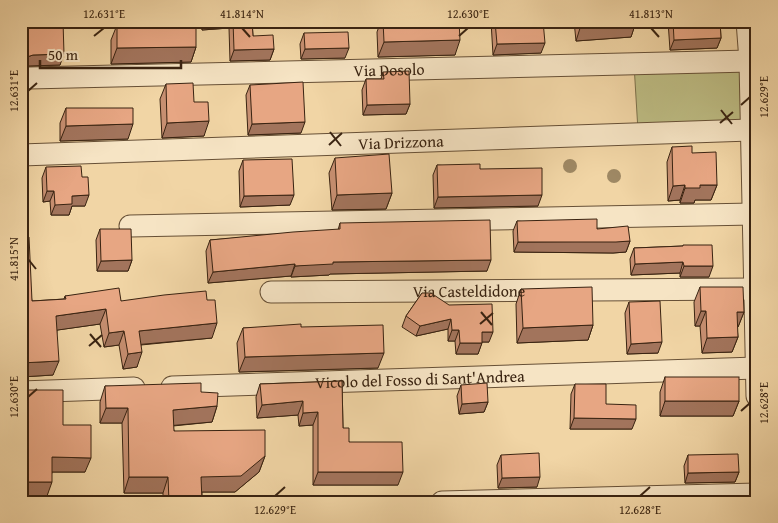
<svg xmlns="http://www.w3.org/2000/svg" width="778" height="523" viewBox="0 0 778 523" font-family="'Gentium Book Plus',serif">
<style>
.green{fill:#bdbc83;stroke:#7b704a}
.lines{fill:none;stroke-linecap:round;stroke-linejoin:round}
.street-casing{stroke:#675036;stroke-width:23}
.street{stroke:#f6e4c4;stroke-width:21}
.tree{fill:#9e8864}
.wall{fill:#c78f71;stroke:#392311}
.shaded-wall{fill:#a2745c;stroke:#392311}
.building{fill:#e7a683;stroke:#392311}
.ticks{fill:none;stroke:#392311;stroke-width:2}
.labels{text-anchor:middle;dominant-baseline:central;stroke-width:5;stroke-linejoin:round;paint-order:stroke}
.street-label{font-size:16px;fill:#392311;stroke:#f6e4c4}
.neatline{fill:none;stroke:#392311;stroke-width:2}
.ticks-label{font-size:12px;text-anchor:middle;fill:#392311}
</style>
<rect width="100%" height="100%" fill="#f1d5a5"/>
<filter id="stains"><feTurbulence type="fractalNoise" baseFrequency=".004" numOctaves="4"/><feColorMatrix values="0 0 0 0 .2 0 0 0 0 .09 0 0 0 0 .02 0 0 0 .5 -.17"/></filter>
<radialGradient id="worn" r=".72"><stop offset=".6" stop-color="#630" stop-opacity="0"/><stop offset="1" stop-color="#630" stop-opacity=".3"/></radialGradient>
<!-- green -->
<polygon class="green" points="744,59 747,125 638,131 634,64"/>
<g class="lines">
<defs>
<g id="street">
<polyline points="747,21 750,61 757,396"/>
<path id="s1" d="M29,78l721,-17"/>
<path id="s2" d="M21,155l729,-25"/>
<polyline points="130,226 753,214"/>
<path id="s3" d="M271,292l484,-3"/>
<path id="s4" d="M172,387l584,-19"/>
<polyline points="21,392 134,388"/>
<polyline points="442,502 757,494"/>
</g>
</defs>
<!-- street casing -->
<use href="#street" class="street-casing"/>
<!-- street -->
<use href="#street" class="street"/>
</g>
<!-- trees -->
<g class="tree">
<circle cx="570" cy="166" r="7"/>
<circle cx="614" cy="176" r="7"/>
</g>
<!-- wall -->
<g class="wall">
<polygon points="21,21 63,21 60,65 29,66 23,67 21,69"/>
<polygon points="201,21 252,21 253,36 274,49 270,60 230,61 229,28 202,30"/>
<polygon points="381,21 459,21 455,55 378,57 377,32"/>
<polygon points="491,21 543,21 541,53 493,55"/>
<polygon points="574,21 636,21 631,37 576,41"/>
<polygon points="668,21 720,21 721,38 717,48 670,50"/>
<polygon points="117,25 196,47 191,62 111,64 111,40"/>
<polygon points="304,33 345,58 301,59 300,44"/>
<polygon points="383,72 410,104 406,114 363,115 362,90 366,79 381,79"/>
<polygon points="166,84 194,102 204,136 162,138 160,99"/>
<polygon points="250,85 301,133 248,135 246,95"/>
<polygon points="66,108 128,139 60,141 60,123"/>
<polygon points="672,147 692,153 717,185 711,200 695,200 694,203 680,203 680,200 668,201 667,162"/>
<polygon points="335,158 392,193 386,209 332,210 329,173"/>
<polygon points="243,160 290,205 240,207 239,171"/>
<polygon points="437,165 480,169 538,206 434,208 433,175"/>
<polygon points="46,167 85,206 72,206 69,215 51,215 50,201 43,202 42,178"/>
<polygon points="517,221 597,229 630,241 626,252 613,253 514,252 513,231"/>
<polygon points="340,223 487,271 330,274 329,275 291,277 291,276 208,283 206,251 210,240 338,230"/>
<polygon points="100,229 132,260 128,271 97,271 96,240"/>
<polygon points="21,237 32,301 64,299 65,296 121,301 212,338 141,345 137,367 123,369 119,345 104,347 100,324 57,330 53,375 21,377"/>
<polygon points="683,246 709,277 680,277 680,273 631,275 630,259 634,248"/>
<polygon points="700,287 744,312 738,327 737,327 738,337 732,352 702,353 700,326 695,326 694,302"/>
<polygon points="521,289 593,325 588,340 517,343 516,304"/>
<polygon points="422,293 489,342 482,342 478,354 456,354 455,341 448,341 448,329 416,336 402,327 406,316"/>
<polygon points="629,302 658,353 627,354 625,313"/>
<polygon points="301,327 378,368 239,372 237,343 243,328"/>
<polygon points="665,377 739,401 733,416 660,416 660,392"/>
<polygon points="342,381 343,428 349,442 398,485 313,485 313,425 299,426 298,415 257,418 256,397 260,384"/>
<polygon points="575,384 606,404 632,429 570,429 571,394"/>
<polygon points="461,385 488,402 484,412 459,414 457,396"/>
<polygon points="105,386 201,392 217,406 212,422 173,426 174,431 265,456 259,472 235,492 202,492 202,502 163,502 163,493 124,493 122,423 100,423 100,402"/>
<polygon points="26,390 63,425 85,472 52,472 47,496 21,496 21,403"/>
<polygon points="501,455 537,487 498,488 497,465"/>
<polygon points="688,455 739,472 735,482 685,483 684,466"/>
</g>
<!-- shaded-wall -->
<g class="shaded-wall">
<polygon points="205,21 231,21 229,28 202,30"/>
<polygon points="636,22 631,37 576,41 581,25"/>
<polygon points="721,38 717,48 670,50 674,40"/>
<polygon points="460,40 455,55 378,57 384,42"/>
<polygon points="545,43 541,53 493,55 497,44"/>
<polygon points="196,47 191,62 111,64 117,48"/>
<polygon points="349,48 345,58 301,59 305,49"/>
<polygon points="274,49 270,60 230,61 234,50"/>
<polygon points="64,54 60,65 29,66 23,67 21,69 24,59 27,57 33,55"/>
<polygon points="410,104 406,114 363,115 367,105"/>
<polygon points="209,121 204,136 162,138 167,123"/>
<polygon points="305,122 301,133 248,135 252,124"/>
<polygon points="133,124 128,139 60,141 66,126"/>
<polygon points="685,185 680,200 668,201 673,186"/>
<polygon points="700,185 717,185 711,200 695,200 694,203 680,203 685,188"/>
<polygon points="47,191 54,191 50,201 43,202"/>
<polygon points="392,193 386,209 332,210 337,195"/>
<polygon points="89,195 85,206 72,206 69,215 51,215 55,205 72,196"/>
<polygon points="294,195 290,205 240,207 244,196"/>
<polygon points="542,195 538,206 434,208 438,197"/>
<polygon points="630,241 626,252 613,253 514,252 518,242"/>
<polygon points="132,260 128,271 97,271 101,261"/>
<polygon points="491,260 487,271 330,274 329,275 291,277 295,266 333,262"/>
<polygon points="683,262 680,273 631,275 635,264"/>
<polygon points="295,264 291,276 208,283 213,272"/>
<polygon points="684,266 713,266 709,277 680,277"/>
<polygon points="106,309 100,324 51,331 56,316"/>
<polygon points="701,311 706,311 700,326 695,326"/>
<polygon points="737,312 744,312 738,327 731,327"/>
<polygon points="451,319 448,329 416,336 420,326"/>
<polygon points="217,323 212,338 134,345 139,331"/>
<polygon points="593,325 588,340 517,343 523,328"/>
<polygon points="452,330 459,330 455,341 448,341"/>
<polygon points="124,331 119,345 104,347 109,333"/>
<polygon points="482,332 493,332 489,342 478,342"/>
<polygon points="738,337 732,352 702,353 707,338"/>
<polygon points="662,342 658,353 627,354 631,344"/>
<polygon points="460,343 482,343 478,354 456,354"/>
<polygon points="142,352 137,367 123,369 128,354"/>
<polygon points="384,353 378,368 239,372 245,357"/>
<polygon points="59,361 53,375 21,377 21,363"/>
<polygon points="303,401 298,415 257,418 262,405"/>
<polygon points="665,401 739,401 733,416 660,416"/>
<polygon points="488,402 484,412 459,414 462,404"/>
<polygon points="217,406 212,422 167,426 173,410"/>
<polygon points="106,408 128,408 122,423 100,423"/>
<polygon points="318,412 313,425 299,426 303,413"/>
<polygon points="574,418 636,419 632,429 570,429"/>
<polygon points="265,456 259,472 235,492 196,492 201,477"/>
<polygon points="52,457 91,458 85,472 47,472"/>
<polygon points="318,472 403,472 398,485 313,485"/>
<polygon points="739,472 735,482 685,483 688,473"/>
<polygon points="129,477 168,477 163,493 124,493"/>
<polygon points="540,477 537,487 498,488 502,478"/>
<polygon points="21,482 52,482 47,496 21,496"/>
</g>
<!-- building -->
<g class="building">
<polygon points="24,21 63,21 64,54 33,55 27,57 24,59"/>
<polygon points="233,21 252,21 253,36 273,35 274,49 234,50"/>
<polygon points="383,21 459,21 460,40 384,42"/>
<polygon points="495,21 543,21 545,43 497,44"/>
<polygon points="581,21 636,21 636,22 581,25"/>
<polygon points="673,21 720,21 721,38 674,40"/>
<polygon points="196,24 196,47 117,48 117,25"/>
<polygon points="348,32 349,48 305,49 304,33"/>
<polygon points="409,71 410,104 367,105 366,79 384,79 383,72"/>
<polygon points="303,82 305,122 252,124 250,85"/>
<polygon points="193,83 194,102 208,102 209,121 167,123 166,84"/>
<polygon points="66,108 133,108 133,124 66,126"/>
<polygon points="692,146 692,153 716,152 717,185 700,185 700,188 685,188 685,185 673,186 672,147"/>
<polygon points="389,154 392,193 337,195 335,158"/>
<polygon points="292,159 294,195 244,196 243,160"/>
<polygon points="480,164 480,169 542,168 542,195 438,197 437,165"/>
<polygon points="81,166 82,177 88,177 89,195 72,196 72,204 55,205 54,191 47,191 46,167"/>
<polygon points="597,219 597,229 628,226 630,241 616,242 518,242 517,221"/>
<polygon points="490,220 491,260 333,262 333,264 295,266 295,264 213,272 210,240 293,232 340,229 340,223"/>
<polygon points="100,229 131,229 132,260 101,261"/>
<polygon points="21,237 29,237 32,301 66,299 65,296 119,288 121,301 164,295 206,291 207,300 215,300 217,323 139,331 142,352 128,354 124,331 109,333 106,309 56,316 59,361 21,363"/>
<polygon points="683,245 712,245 713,266 684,266 683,262 635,264 634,248 683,246"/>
<polygon points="592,287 593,325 523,328 521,289"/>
<polygon points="700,287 743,287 744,312 737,312 738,337 707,338 706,311 701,311"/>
<polygon points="422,293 431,293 449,305 492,304 493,332 482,332 482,343 460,343 459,330 452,330 451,319 420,326 406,316"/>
<polygon points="660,301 662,342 631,344 629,302"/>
<polygon points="301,324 301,327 383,325 384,353 245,357 243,328"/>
<rect x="665" y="377" width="74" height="24"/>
<polygon points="342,381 343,428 349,428 349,442 402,442 403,472 318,472 318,412 303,413 303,401 262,405 260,384"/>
<polygon points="201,383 201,392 218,393 217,406 173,410 174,431 265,430 265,456 241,476 201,477 202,502 169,502 168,477 129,477 128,408 106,408 105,386"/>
<polygon points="487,383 488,402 462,404 461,385"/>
<polygon points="575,384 606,384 606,404 636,405 636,419 574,418"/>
<polygon points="26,390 63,390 63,425 91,425 91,458 52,457 52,482 21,482 21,461 26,461"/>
<polygon points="539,453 540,477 502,478 501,455"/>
<polygon points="738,454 739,472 688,473 688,455"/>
</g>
<!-- ticks -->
<path class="ticks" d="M242,28l8,9M651,28l8,9M94,36l10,-8M459,36l9,-8M28,91l9,-8M741,105l9,-8M721,110l11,14M720,123l13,-11M330,132l11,14M329,145l13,-12M28,259l8,10M481,312l11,13M480,324l13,-11M90,334l11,13M89,346l13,-11M28,397l9,-8M741,411l9,-8M275,496l10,-9M640,496l10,-9"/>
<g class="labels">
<!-- street labels -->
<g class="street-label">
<text stroke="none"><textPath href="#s1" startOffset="360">Via Dosolo</textPath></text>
<text stroke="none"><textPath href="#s2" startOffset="380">Via Drizzona</textPath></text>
<text stroke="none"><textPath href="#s3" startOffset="198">Via Casteldidone</textPath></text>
<text stroke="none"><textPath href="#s4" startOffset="248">Vicolo del Fosso di Sant'Andrea</textPath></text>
</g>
</g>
<!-- margin -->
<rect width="778" height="523" fill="none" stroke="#f1d5a5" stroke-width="55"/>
<!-- scale -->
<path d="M40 60v8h141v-8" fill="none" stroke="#392311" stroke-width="2.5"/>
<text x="48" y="60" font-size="15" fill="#392311" stroke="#f6e4c4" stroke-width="4" paint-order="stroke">50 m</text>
<rect x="28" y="28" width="722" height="468" class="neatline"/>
<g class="ticks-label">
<text x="104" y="18">12.631°E</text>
<text x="242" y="18">41.814°N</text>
<text x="468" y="18">12.630°E</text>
<text x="651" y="18">41.813°N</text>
<text transform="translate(14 91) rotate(-90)" y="4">12.631°E</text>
<text transform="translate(764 97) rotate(-90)" y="4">12.629°E</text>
<text transform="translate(14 259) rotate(-90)" y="4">41.815°N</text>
<text transform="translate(14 397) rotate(-90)" y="4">12.630°E</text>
<text transform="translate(764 403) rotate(-90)" y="4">12.628°E</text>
<text x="275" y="514">12.629°E</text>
<text x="640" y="514">12.628°E</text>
</g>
<rect width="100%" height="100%" filter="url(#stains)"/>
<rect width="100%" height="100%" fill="url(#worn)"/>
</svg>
